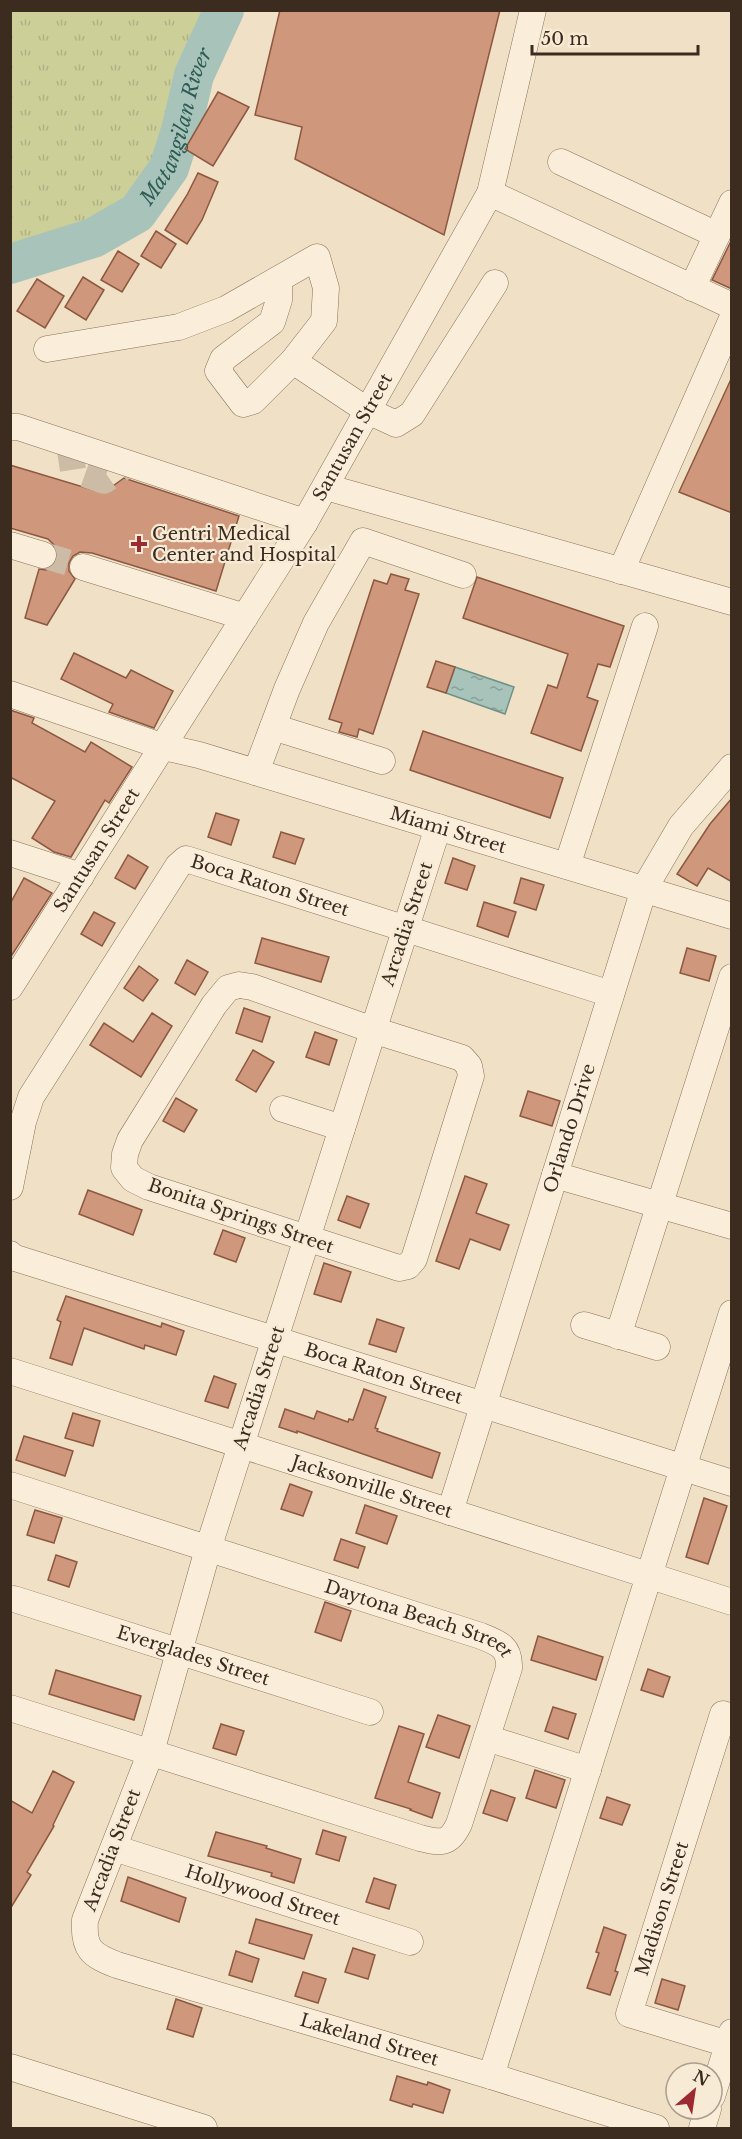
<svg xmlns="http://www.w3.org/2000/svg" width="742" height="2139" viewBox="0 0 742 2139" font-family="'Libre Baskerville',serif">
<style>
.grass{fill:url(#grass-tufts)}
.water{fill:url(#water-ripples);stroke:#6e9286;stroke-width:1.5}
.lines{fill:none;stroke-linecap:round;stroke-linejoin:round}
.river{stroke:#a8c3b9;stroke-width:40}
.building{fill:#cf977b;stroke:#8c5840;stroke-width:1.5}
.minor-tunnel{stroke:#ccbca5;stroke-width:26;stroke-dasharray:26 13;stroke-linecap:butt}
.minor-casing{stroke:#8c715b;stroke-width:27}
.minor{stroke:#faeeda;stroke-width:26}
.poi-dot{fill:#9d2933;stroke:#f7ebd6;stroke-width:2}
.labels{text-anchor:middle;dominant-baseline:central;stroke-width:4.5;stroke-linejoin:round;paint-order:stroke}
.street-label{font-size:18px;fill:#3c2b1f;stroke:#f7ebd6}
.poi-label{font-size:18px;fill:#3c2b1f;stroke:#f7ebd6;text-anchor:start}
.water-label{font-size:20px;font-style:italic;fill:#2e5c55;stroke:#f7ebd6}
</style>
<defs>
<pattern id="grass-tufts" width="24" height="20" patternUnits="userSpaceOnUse" patternTransform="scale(1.5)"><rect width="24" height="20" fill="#cdcf99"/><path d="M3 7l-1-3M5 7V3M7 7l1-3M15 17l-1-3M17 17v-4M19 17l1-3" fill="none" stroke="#b1b283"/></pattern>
<pattern id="water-ripples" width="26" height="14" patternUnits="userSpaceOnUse" patternTransform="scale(1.5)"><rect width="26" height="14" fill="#a8c3b9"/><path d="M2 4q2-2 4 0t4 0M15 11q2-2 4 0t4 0" fill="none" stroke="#8a9f96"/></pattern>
</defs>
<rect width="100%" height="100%" fill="#f0e0c6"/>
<!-- grass -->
<polygon class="grass" points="11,10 224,11 194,75 182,127 169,168 137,213 93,238 11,264"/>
<!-- water -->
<polygon class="water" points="455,667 514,687 505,714 446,693"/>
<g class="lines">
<!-- river -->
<path class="river" id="s1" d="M10,264l83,-26 44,-25 32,-45 13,-41 12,-52 30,-65"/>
</g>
<!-- building -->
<g class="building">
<polygon points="280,10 500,10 444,235 295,159 302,127 255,115"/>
<polygon points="218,92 249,107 213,166 185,149"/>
<polygon points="198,173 218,182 202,220 187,244 165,230 187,195"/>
<polygon points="156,231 176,244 161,268 141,256"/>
<polygon points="732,239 732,289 712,280"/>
<polygon points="118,251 139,264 122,292 101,280"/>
<polygon points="83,277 104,290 86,320 65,307"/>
<polygon points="37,279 64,296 45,328 17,311"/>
<polygon points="732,377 732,513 679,492"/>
<polygon points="10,465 103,493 124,478 239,516 216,591 92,553 80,552 73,556 69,563 69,571 75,579 47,625 25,618 39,569 46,570 53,566 57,560 58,552 54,545 48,539 10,528"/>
<polygon points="391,574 409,579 405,590 419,594 373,734 359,729 357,737 339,732 342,723 329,719 374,580 387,584"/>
<polygon points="477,577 624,626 610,667 598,664 587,697 598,701 581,751 531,733 548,685 557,688 568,654 463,618"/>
<polygon points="74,653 126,678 131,670 173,691 154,728 109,712 113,704 61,679"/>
<polygon points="436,661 455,667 446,693 427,687"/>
<polygon points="10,710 34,718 32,723 85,752 91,742 132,767 109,803 105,800 71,857 54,852 32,838 55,801 10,777"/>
<polygon points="423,731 563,778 550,818 410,770"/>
<polygon points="732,798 732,882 708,868 697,886 677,874 710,824"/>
<polygon points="216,813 239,820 231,845 208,837"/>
<polygon points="281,832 304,839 295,864 273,857"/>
<polygon points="128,855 148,867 135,889 115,878"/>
<polygon points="453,858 475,866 467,890 445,883"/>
<polygon points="24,878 52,893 10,958 10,904"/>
<polygon points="521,878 544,885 536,910 514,903"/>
<polygon points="484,902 516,912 508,937 477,926"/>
<polygon points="94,912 115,923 102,946 81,934"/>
<polygon points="262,938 329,957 321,982 255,963"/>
<polygon points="687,948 716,956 709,981 680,973"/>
<polygon points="187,960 208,972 195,995 175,983"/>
<polygon points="139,966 158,980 143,1001 124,988"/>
<polygon points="244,1008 270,1017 262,1042 236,1033"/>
<polygon points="152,1013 172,1026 141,1077 90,1045 104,1023 133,1042"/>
<polygon points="315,1032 337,1040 329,1065 306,1057"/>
<polygon points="253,1050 274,1062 256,1092 236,1080"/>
<polygon points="528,1091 560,1101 552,1126 520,1116"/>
<polygon points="176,1098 197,1110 184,1132 163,1121"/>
<polygon points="465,1176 487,1184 476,1213 509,1225 500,1250 470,1239 459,1269 436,1261"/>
<polygon points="88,1190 142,1210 133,1235 79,1214"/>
<polygon points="347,1196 369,1204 360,1228 338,1220"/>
<polygon points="223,1230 245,1238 236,1262 214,1254"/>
<polygon points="324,1263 351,1272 341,1302 314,1294"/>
<polygon points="66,1296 161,1327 162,1323 184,1331 176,1355 145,1345 144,1349 84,1328 72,1365 50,1358 61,1322 57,1320"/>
<polygon points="377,1319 404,1328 396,1352 369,1344"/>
<polygon points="214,1376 236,1384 228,1408 205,1401"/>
<polygon points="364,1389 386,1397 375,1428 378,1429 377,1431 440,1453 432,1478 297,1431 297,1433 279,1427 285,1409 314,1419 317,1411 348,1422 349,1419 353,1420"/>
<polygon points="73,1413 100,1421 93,1446 65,1438"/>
<polygon points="24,1436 73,1451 65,1476 16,1460"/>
<polygon points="290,1484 312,1492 303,1516 281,1509"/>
<polygon points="704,1498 727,1506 708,1564 686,1557"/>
<polygon points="365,1505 397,1516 387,1544 356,1533"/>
<polygon points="35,1510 62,1518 54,1543 27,1535"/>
<polygon points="341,1539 365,1547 358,1568 334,1560"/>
<polygon points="56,1555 77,1562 69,1587 48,1580"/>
<polygon points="325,1602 351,1611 341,1641 315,1632"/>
<polygon points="538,1636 603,1657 596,1680 531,1660"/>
<polygon points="648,1669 670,1677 663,1697 641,1690"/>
<polygon points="56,1670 141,1696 134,1720 49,1694"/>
<polygon points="553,1707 576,1714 568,1739 545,1731"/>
<polygon points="438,1715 470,1726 459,1758 426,1747"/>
<polygon points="221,1724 244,1731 236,1755 213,1748"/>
<polygon points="399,1726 424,1734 408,1782 440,1793 432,1818 410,1810 411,1809 375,1798"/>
<polygon points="535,1770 565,1780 556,1808 526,1798"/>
<polygon points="53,1771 74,1782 53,1825 54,1826 27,1872 31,1875 10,1909 10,1800 32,1813"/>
<polygon points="491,1790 515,1798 507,1821 483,1813"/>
<polygon points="607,1797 630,1805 622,1825 600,1818"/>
<polygon points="323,1830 346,1837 339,1861 316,1854"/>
<polygon points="216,1832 267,1846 266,1848 301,1859 294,1883 271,1876 272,1873 208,1856"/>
<polygon points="128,1877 186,1898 179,1922 121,1901"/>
<polygon points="374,1878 396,1885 389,1909 366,1902"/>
<polygon points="256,1919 312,1935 304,1959 249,1943"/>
<polygon points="604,1927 626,1935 615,1971 618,1972 610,1995 587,1988 599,1953 596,1952"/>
<polygon points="353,1948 375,1955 368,1979 345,1972"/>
<polygon points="236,1951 259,1959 252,1982 229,1975"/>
<polygon points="303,1972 326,1979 318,2003 295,1996"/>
<polygon points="662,1979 685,1986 678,2010 655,2003"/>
<polygon points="176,1999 202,2008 193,2037 167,2029"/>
<polygon points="397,2076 427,2085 428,2082 450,2090 443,2113 413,2104 412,2107 390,2100"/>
</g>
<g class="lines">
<!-- minor-tunnel -->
<g class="minor-tunnel">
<polyline points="69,444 73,470 104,481 128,464"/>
<polyline points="43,555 83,567"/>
</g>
<defs>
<g id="minor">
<polyline points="561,162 717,235"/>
<polyline points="490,193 732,306"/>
<polyline points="692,288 732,203"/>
<polyline points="47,349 179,327 226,309 317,257 326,288 324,321 293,361 253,401 243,404 218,371 223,359 272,322 279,300 279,280"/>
<polyline points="293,361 368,411 396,424 412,414 495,283"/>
<polyline points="10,427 18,427 305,522"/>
<polyline points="326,487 732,602"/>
<polyline points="10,545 43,555"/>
<polyline points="83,567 245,617"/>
<polyline points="621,571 732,319"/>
<path id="s2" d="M10,694l154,53 35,8 533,161"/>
<polyline points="273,727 382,761"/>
<polyline points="256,772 287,689 316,623 363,541 463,575"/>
<path id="s3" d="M438,827l-230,722 -57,203 -66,168c-2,29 6,35 32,45l374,111 165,52"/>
<polyline points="10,853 81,876"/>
<polyline points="567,866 645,626"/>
<polygon points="239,985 252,987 373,1030 462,1058 469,1066 471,1076 414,1259 408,1266 399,1268 149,1187 133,1179 124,1168 125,1154 130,1140 214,1005 228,988"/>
<path id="s4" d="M10,987l295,-465 185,-329 43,-183"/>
<polyline points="283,1109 342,1128"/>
<polyline points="555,1175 732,1226"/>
<path id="s5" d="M10,1187l13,-65 8,-25 147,-231 8,-7 425,135"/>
<path id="s6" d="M10,1254l2,3 720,226"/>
<polyline points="584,1325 657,1347"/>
<polyline points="618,1336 732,977"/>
<path id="s7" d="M10,1371l722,231"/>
<path id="s8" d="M10,1485l471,151c18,7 29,11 28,32l-50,156c-10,21 -18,19 -39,14l-410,-130"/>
<path id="s9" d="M450,1512l194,-623 37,-63 51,-59"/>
<path id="s10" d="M14,1599l356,113"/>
<polyline points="487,1738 588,1770"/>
<path id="s11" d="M114,1848l296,94"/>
<path id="s12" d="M728,2044l-99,-30 94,-300 9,3"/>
<polyline points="10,2067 204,2128"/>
<polyline points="491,2076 732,1313"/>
<polyline points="712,2096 732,2032"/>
<polyline points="702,2128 708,2109"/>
</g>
</defs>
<!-- minor casing -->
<use href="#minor" class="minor-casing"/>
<!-- minor -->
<use href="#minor" class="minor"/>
</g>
<!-- markers -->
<path class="poi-dot" d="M136 535h6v6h6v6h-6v6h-6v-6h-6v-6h6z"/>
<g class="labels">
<!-- street labels -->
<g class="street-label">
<text stroke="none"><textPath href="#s4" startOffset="648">Santusan Street</textPath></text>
<text stroke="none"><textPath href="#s2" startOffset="459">Miami Street</textPath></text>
<text stroke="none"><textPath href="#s4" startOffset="162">Santusan Street</textPath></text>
<text stroke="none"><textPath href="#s5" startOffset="465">Boca Raton Street</textPath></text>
<text transform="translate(407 924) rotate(-72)">Arcadia Street</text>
<text stroke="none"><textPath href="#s9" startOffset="402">Orlando Drive</textPath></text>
<text transform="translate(241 1216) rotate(19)">Bonita Springs Street</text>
<text stroke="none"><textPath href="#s6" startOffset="393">Boca Raton Street</textPath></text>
<text transform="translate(259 1388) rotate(-72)">Arcadia Street</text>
<text stroke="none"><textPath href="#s7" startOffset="380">Jacksonville Street</textPath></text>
<text stroke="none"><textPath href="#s8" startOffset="430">Daytona Beach Street</textPath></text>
<text stroke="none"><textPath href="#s10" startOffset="188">Everglades Street</textPath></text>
<text transform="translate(112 1850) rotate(-69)">Arcadia Street</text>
<text stroke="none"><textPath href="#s11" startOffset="156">Hollywood Street</textPath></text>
<text stroke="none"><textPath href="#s12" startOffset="214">Madison Street</textPath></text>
<text stroke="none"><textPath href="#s3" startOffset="1474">Lakeland Street</textPath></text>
</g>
<!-- poi labels -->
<g class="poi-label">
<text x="152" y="534">Gentri Medical<tspan x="152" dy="21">Center and Hospital</tspan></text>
</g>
<!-- water labels -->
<g class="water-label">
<text stroke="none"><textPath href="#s1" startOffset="234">Matangilan River</textPath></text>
</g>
</g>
<!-- border -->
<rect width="742" height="2139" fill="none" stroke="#3c2b1f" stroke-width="24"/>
<!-- north arrow -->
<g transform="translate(694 2091) rotate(29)"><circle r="28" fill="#f7ebd6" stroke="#ac9e8d" stroke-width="1.5"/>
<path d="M0-4.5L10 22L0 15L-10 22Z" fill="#9d2933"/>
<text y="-9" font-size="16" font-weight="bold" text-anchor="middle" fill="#3c2b1f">N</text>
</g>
<!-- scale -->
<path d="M532 45v9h166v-9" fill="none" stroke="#3c2b1f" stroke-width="3"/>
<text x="541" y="45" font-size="18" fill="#3c2b1f" stroke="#f7ebd6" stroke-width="4.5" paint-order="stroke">50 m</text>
</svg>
